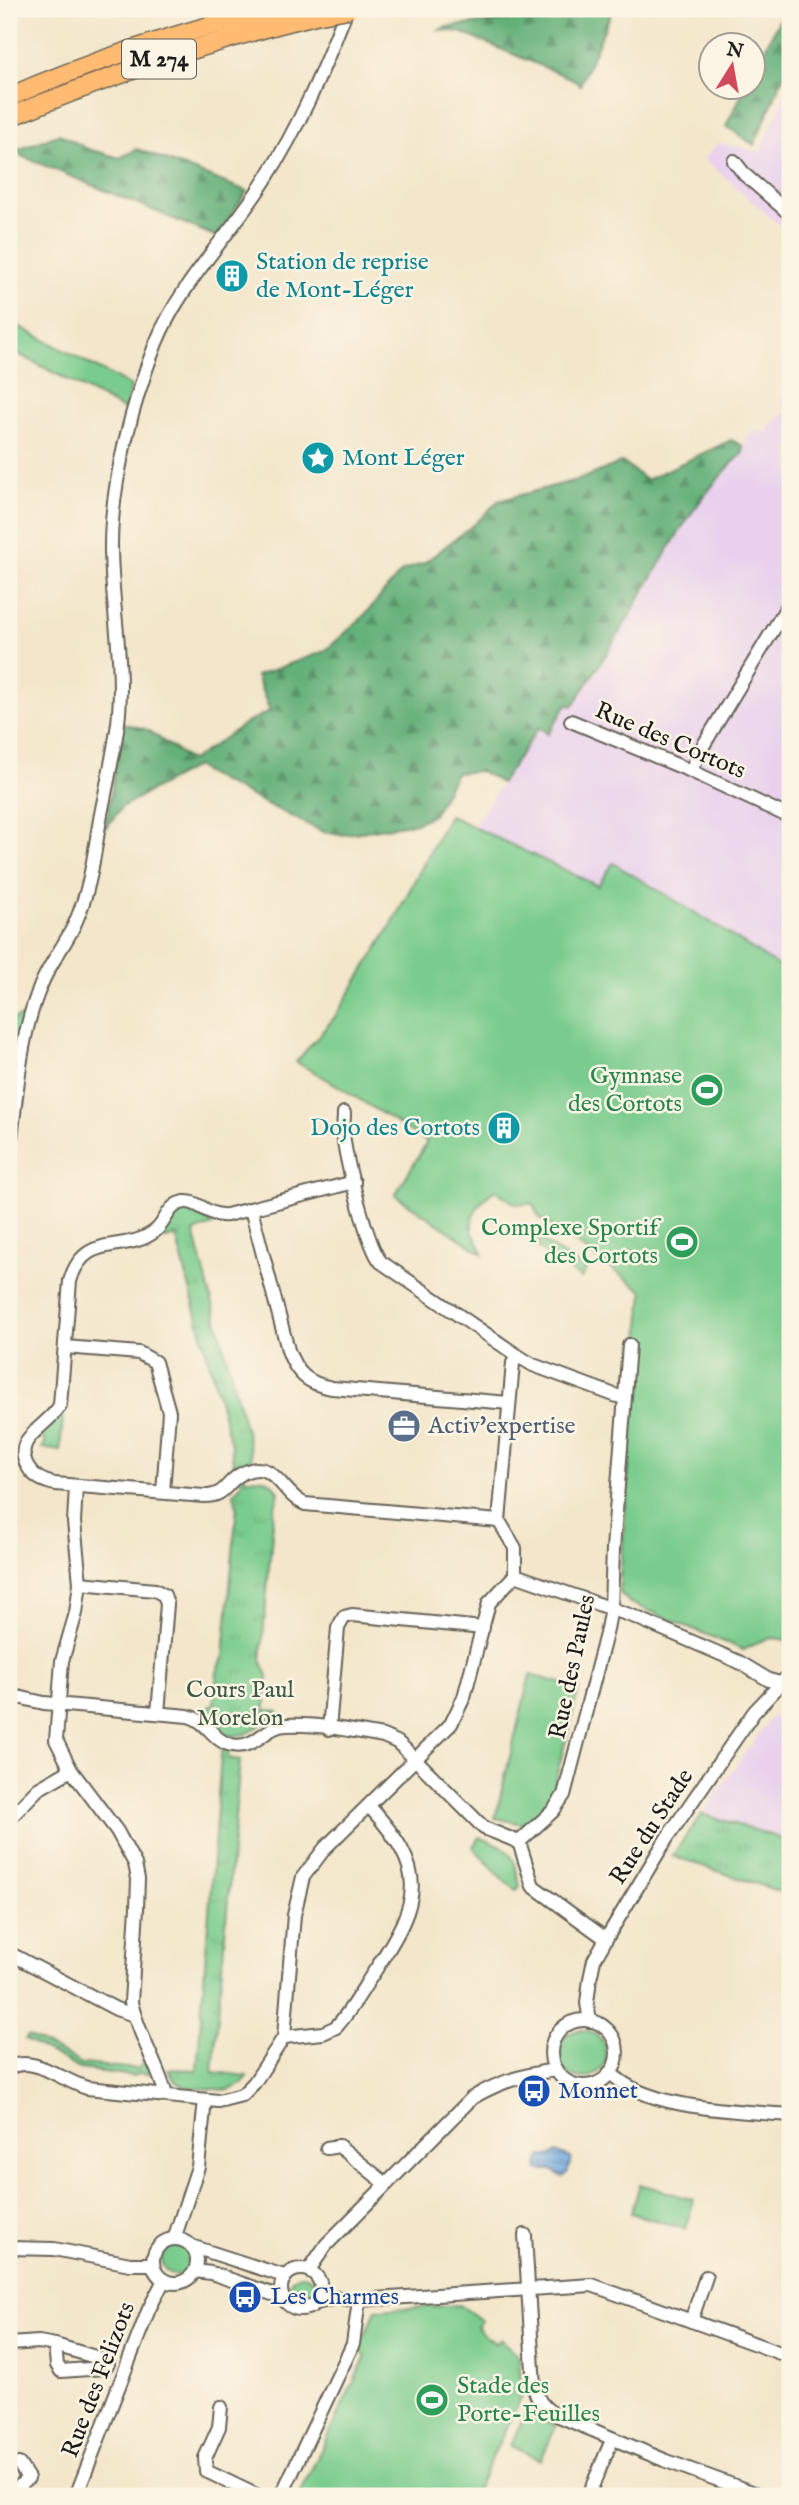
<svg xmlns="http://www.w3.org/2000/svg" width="799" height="2505" viewBox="0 0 799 2505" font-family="'IM FELL English',serif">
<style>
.built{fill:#e9d1ed}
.green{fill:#7acc8e;stroke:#4b7455;stroke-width:2}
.forest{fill:url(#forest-firs);stroke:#40664a;stroke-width:2}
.park{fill:url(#park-tufts);stroke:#4b7455;stroke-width:2}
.water{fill:url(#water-rules);stroke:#46627e;stroke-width:2}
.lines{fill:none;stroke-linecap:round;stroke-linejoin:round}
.minor-casing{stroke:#676359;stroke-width:16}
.highway-casing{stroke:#676359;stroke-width:21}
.minor{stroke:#fff;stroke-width:12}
.highway{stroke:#febb71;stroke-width:18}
.highway-bridge-casing{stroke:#676359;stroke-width:21;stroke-linecap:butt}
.highway-bridge{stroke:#febb71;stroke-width:18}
.labels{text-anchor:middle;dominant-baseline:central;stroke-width:5;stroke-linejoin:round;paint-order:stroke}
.shield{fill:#fcf5e5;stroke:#5f5d58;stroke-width:2}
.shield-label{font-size:23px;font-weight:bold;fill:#1c1c1c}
.culture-label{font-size:24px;fill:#0d838f;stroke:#fcf5e5;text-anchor:start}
.street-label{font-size:24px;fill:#1c1c1c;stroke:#fcf5e5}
.leisure-label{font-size:24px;fill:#27864d;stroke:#fcf5e5;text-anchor:end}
.service-label{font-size:24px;fill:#4e5e75;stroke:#fcf5e5;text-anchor:start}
.park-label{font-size:24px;fill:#3d5a44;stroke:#fcf5e5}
.transit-label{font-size:24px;fill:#164399;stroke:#fcf5e5;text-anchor:start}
</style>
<defs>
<pattern id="forest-firs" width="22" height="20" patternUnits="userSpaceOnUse" patternTransform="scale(1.75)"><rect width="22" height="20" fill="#63b079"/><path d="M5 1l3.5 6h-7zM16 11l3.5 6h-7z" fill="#518e62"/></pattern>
<pattern id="park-tufts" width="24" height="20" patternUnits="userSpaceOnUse" patternTransform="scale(1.75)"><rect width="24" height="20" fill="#7acc8e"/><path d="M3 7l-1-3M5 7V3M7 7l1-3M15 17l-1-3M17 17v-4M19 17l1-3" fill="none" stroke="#69af7a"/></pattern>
<pattern id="water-rules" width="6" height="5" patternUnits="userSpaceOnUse" patternTransform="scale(1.75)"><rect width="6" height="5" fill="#71a9e0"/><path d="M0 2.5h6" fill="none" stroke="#5c89b5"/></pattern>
</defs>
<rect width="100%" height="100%" fill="#fcf5e5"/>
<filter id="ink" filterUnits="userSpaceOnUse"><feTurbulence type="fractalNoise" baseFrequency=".0143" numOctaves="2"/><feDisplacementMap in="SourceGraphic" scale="14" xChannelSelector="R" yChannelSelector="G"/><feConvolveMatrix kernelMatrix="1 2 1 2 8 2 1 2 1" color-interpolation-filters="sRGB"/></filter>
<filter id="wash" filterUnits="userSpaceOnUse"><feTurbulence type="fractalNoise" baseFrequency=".00686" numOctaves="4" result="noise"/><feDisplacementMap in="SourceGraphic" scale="28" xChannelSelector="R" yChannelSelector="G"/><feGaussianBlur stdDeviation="1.57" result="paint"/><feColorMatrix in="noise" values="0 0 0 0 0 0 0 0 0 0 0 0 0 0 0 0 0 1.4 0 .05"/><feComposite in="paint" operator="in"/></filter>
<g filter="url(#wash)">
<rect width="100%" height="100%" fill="#f3e6ca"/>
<!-- built -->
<g class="built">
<polygon points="790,83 790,235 704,159 718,143 760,152"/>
<polygon points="790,387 790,965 787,971 707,920 613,863 598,887 473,826 539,727 567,703 573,705 621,630 689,514 722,472 743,453 743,446 750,434 756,431 766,432 773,422 789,410 780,401"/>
<polygon points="790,1714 790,1841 702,1814 770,1718"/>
</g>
<!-- green -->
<g class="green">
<polygon points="9,321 131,386 126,411 9,349"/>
<path d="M449,815l149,71 15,-23 94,57 79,51 4,-6v677c-18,-8 -31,-2 -46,8l-114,-47 -11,-11 24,-301 -104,-74 -6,-13h-17l-21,-14c-13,9 -28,26 -22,43 3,8 8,13 10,21l-88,-59 32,-53 -97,-61 -34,-19 39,-45 57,-93z"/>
<polygon points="22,1016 9,1103 9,1021"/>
<polygon points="536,1237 586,1270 581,1278 539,1249"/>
<polygon points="60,1415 63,1418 60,1451 42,1448 46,1442 37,1433"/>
<polygon points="530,1675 579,1688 553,1790 542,1809 522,1824 495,1818"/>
<polygon points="479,1837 502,1846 509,1853 515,1863 520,1886 517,1890 505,1882 473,1847"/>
<circle cx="582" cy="2054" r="24"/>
<polygon points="28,2036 82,2064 138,2069 145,2060 150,2074 139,2073 135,2076 80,2069 25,2040"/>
<polygon points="640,2184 694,2200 685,2229 631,2213"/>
<circle cx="177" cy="2260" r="15"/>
<circle cx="302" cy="2288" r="13"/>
<polygon points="460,2305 482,2321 477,2327 488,2340 490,2339 496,2344 501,2339 519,2357 522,2395 473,2496 299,2496 366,2356 357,2351 376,2310"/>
<polygon points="526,2412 556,2426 541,2460 510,2446"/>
</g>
<!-- forest -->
<g class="forest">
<polygon points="613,9 580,85 575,80 460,32 439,30 445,27"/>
<polygon points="785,9 790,9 790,62 754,145 726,126 745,88 754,88 754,70"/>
<polygon points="59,134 88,149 120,158 137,149 247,191 217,237 12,152"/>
<path d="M731,440l12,6v7c-47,43 -76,99 -108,153 -19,34 -41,67 -62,100l-6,-2 -19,30 -9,-7 -38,56 -21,-12 -24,2 -23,42 -17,8 -75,12 -18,-3 -117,-58 -10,-8 -73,40 -18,23 18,-106 25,7 43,31 55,-38 24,-12 -14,-35 69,-25 37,-33 40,-47 22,-8 53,-41 21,-21 86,-23 38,-16 24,18z"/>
</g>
<!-- park -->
<g class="park">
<path d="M183,1210l11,2 19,13 -19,7 54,207 4,24 -10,3 4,14c14,-5 26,-1 33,12l-5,18 -13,150 7,16 -3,34 13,1 -1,5c-20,6 -23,22 -47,19l-2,23 12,2 -27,312 34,4 -6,9 -12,5 -43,-3 -12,-7 -6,-11 29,1 24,-315 5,-22 -17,-18v-10h5l3,-33 7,-16 13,-150 -3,-13 8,-10 -4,-15 -4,2 -3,-25 -55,-209 -11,3 -2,-6 9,-14z"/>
<polygon points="702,1814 790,1841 790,1895 672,1856"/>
</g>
<!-- water -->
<polygon class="water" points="556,2152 571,2158 567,2174 563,2177 552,2170 539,2170 537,2167 541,2156 549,2156"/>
</g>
<g filter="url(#ink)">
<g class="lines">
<defs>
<g id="minor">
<polyline points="734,161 745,175 790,214"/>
<polyline points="571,721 691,771 790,817"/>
<polyline points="691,771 700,751 790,602"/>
<path d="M344,1113c0,9 -2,19 0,28 3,23 24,107 37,121l137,94 15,9 84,31 8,1"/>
<path d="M9,1153c8,-55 10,-117 32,-168 9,-23 26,-42 35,-64 16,-37 18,-69 25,-107 6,-30 13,-61 17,-91 7,-59 -7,-118 -7,-177 0,-63 22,-145 45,-203 25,-61 75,-109 109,-163 35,-54 59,-112 82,-171"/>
<path d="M354,1182l-127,33c-19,2 -27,-14 -42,-13 -18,2 -18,20 -30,29 -30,24 -70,-1 -85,50l-10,124c-10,21 -50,32 -32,62 6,10 16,15 27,17l149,12c22,0 21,-13 37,-22 34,-19 40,21 64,30l194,17"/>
<path d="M251,1209l37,141c8,23 20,34 44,38l177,15"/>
<polyline points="65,1347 139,1353 155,1362 169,1412 163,1492"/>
<path d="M76,1486l-2,36 6,61 -4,30 -14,48 -6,79 15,30 46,61 18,33 3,15 -1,29 -6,94c7,32 26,61 35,93"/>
<polyline points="515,1575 635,1617 739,1662 769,1680 787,1685"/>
<polyline points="80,1583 155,1590 164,1595 167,1604 158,1713"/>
<path d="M9,1695l35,8 144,13c21,5 25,26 44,29 24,5 32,-19 54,-20 27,-2 70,6 97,11l14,6 12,11 75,75 35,14"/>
<polyline points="329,1729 338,1628 344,1617 352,1615 483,1628"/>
<polyline points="9,1819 38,1789 71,1770"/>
<polyline points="519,1842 553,1811 564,1795 606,1634 611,1608 613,1549 629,1345"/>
<polyline points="519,1842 533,1886 606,1939"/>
<polyline points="9,1953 116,2009 134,2015"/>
<circle cx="584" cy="2053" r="33"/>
<polyline points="590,2021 587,2003 590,1979 594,1960 606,1939 667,1838 754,1712 790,1674"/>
<path d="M284,2037l39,-4 13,-6c16,-17 27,-39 40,-58 46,-70 52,-98 -7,-163"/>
<path d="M9,2068c24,-14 53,13 78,20l131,13 24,-6 12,-12 30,-46 10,-122 9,-38 22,-29 126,-124 13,-27 25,-94 26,-28v-27l-16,-27 14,-158 5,-7"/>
<path d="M610,2072c35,38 130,39 180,43"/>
<polyline points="327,2148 339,2146 385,2183"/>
<path d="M525,2235l9,152c3,12 8,19 18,26l112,47 98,36"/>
<polyline points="174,2239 198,2167 205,2100"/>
<circle cx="175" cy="2261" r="22"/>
<polyline points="191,2246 284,2276"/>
<polyline points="9,2248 54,2249 130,2264 153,2264"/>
<circle cx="301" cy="2289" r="20"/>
<path d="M309,2270l17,-25 146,-147c26,-16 53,-24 84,-28"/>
<polyline points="195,2271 211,2273 275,2295 284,2300"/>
<polyline points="316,2303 337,2298 359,2300 592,2285 780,2353 790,2353"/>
<polyline points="691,2321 706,2277"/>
<polyline points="9,2344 39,2342 55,2345"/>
<polygon points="55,2345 102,2359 108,2364 103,2368 61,2371 57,2365"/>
<polyline points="221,2407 219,2427 205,2458 206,2471 258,2496"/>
<polyline points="9,2496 28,2478 19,2464"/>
<polyline points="76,2496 149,2309 164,2280"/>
<polyline points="281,2496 353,2344 359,2300"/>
<polyline points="588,2496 612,2440"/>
</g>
<g id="highway">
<path d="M9,97c84,-37 173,-65 262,-88"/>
<path d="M9,117c100,-41 200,-76 306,-102"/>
</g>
</defs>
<!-- minor casing -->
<use href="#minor" class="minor-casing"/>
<!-- highway casing -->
<use href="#highway" class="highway-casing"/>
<!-- minor -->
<use href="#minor" class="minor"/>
<!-- highway -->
<use href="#highway" class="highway"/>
<defs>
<polyline id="highway-bridge" points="315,15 348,9"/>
</defs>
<!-- highway-bridge casing -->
<use href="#highway-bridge" class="highway-bridge-casing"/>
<!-- highway-bridge -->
<use href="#highway-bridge" class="highway-bridge"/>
</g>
</g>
<!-- icons -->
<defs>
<symbol id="building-disc" viewBox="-11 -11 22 22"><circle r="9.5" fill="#0f9aa8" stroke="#fcf5e5"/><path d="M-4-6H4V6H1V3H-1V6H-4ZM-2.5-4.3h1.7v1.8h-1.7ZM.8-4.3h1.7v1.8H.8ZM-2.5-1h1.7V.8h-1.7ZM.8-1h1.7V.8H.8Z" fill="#fff"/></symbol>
<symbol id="sight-disc" viewBox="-11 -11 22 22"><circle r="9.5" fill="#0f9aa8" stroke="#fcf5e5"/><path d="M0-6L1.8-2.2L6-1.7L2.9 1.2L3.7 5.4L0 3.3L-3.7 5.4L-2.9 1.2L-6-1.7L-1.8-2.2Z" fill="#fff"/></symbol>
<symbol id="stadium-disc" viewBox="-11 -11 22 22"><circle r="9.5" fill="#2e9e5b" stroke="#fcf5e5"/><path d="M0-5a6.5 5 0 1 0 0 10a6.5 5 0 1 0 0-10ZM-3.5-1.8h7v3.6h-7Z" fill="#fff"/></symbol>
<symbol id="office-disc" viewBox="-11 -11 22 22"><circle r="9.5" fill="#5c6f8a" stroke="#fcf5e5"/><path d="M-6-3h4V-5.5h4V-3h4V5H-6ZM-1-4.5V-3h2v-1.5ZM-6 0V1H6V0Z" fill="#fff"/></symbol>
<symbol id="bus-disc" viewBox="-11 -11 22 22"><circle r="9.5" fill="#1a4fb4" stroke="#fcf5e5"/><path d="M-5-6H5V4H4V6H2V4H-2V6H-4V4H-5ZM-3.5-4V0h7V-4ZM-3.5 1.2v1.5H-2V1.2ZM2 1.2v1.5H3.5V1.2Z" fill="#fff"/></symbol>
</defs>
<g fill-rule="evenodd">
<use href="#building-disc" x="213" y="257" width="38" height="38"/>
<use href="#sight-disc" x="299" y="439" width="38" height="38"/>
<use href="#stadium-disc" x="688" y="1071" width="38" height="38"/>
<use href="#building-disc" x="485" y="1109" width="38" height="38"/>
<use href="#stadium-disc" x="663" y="1223" width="38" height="38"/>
<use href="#office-disc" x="385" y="1407" width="38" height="38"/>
<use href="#bus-disc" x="515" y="2072" width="38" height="38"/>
<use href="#bus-disc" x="226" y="2278" width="38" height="38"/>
<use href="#stadium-disc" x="413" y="2381" width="38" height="38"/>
</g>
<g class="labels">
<!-- shield labels -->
<rect class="shield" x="122" y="39.5" width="74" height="39" rx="5"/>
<g class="shield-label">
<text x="159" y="59">M 274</text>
</g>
<!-- culture labels -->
<g class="culture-label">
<text x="256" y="262">Station de reprise<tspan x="256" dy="28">de Mont-Léger</tspan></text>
<text x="342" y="458">Mont Léger</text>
<text x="480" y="1128" text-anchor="end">Dojo des Cortots</text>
</g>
<!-- street labels -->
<g class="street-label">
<text transform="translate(670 741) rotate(23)">Rue des Cortots</text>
<text transform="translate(573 1667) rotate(-78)">Rue des Paules</text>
<text transform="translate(652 1827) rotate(-57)">Rue du Stade</text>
<text transform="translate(99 2380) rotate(-69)">Rue des Felizots</text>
</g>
<!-- leisure labels -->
<g class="leisure-label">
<text x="682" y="1076">Gymnase<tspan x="682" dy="28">des Cortots</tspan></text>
<text x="658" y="1228">Complexe Sportif<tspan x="658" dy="28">des Cortots</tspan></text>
<text x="457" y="2386" text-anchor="start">Stade des<tspan x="457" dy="28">Porte-Feuilles</tspan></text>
</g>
<!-- service labels -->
<g class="service-label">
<text x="428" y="1426">Activ'expertise</text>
</g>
<!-- park labels -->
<g class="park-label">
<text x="240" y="1690">Cours Paul<tspan x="240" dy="28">Morelon</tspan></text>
</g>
<!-- transit labels -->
<g class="transit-label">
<text x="558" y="2091">Monnet</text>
<text x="270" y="2297">Les Charmes</text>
</g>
</g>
<!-- margin -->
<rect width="799" height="2505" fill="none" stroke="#fcf5e5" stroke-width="35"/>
<!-- north arrow -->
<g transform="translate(732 66) rotate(11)"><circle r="33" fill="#fcf5e5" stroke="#a29e95" stroke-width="2"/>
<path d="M0-5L12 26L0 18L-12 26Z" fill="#d1495b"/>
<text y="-10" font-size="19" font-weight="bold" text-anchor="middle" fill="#1c1c1c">N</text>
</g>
</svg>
